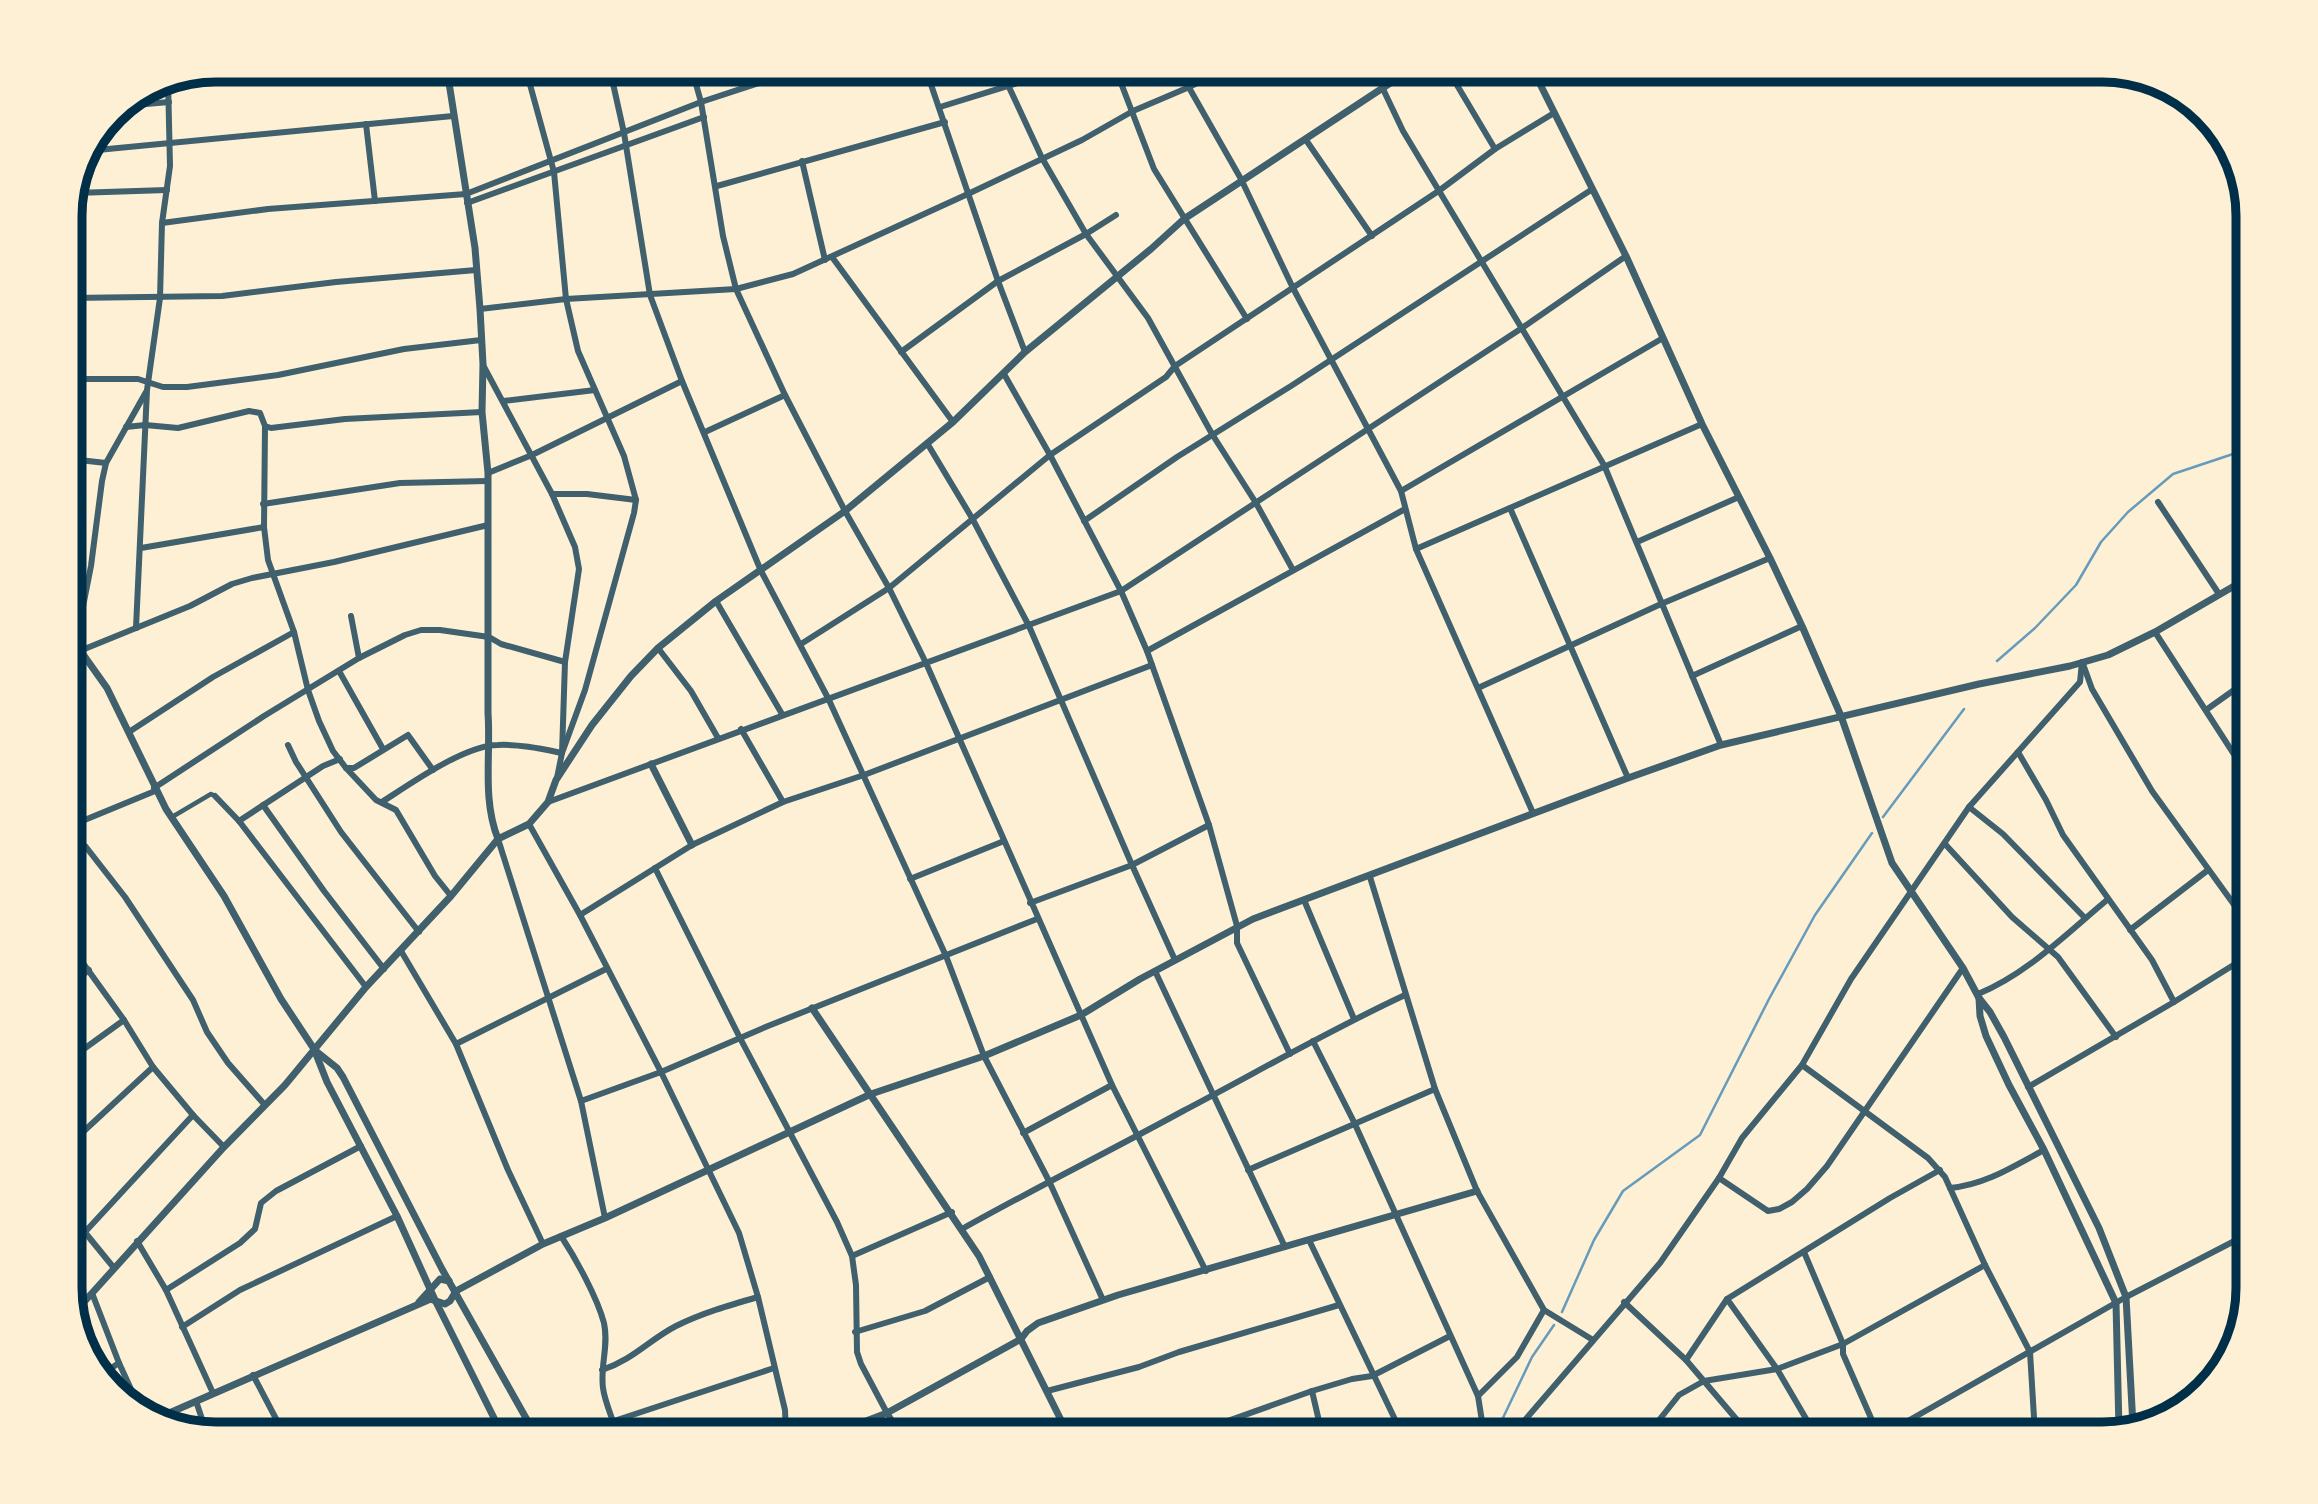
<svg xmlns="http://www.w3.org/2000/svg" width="2318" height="1504" viewBox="0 0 2318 1504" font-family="'IBM Plex Serif',serif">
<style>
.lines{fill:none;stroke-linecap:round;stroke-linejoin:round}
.stream{stroke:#669bbc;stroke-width:2.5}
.pedestrian{stroke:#3f606c;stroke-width:4.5}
.minor{stroke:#3f606c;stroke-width:6}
.tertiary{stroke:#3f606c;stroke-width:7}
.rim{fill:none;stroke:#003049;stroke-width:9}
</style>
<rect width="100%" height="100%" fill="#fdf0d5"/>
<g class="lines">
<!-- stream -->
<g class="stream">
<polyline points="1997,661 2035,628 2076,585 2101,542 2128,512 2173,474 2248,449"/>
<polyline points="1883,817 1964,709"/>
<polyline points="1562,1312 1594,1240 1623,1191 1700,1135 1769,999 1815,915 1872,833"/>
<polyline points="1501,1422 1532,1357 1554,1325"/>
</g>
<!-- pedestrian -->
<polyline class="pedestrian" points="172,817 211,794 215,796"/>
<!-- minor -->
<g class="minor">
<polyline points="610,70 624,133 650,295 682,381 761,571 828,698 946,956 984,1056 1049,1181 1103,1300"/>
<polyline points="692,70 701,102 723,236 736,289 785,395 845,511 889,588 926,663 1112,1085 1206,1271"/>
<polyline points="926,70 998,281 1025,352"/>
<polyline points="1004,70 1008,85 1042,158 1086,234 1148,318 1212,434 1256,503 1293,570"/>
<polyline points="1116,70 1154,169 1247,319"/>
<polyline points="1179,70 1241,179 1293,288 1401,491 1416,549 1533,813"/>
<polyline points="1378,70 1383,89 1403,131 1604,465 1721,745"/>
<polyline points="1448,70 1495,149"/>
<polyline points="123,106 169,102"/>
<polyline points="940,107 1059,70"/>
<polyline points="366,124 375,201"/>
<polyline points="1306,140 1372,236"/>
<polyline points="87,151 453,116"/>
<polyline points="802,161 825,260"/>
<polyline points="717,186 945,122"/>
<polyline points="75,193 167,190"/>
<polyline points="467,203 704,117"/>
<polyline points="162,223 268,209 466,194 701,102 798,70"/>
<polyline points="832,257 953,422"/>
<polyline points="70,258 75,188"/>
<polyline points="70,298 222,296 336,282 476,270"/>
<polyline points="480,309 566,299 736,289 793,274 970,193 1082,140 1133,111 1187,88 1224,70"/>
<polyline points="901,352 998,281 1086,234 1116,215"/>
<polyline points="483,365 552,494 575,547 579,569 565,662 562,753 557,778"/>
<polyline points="1004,374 1050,455 1121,591 1147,651 1209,825 1237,926 1237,943 1290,1054"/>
<polyline points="70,379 138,379 163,387 187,387 278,375 404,349 481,340"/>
<polyline points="503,401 595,390"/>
<polyline points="265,426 264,527 268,560 294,632 308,690 319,721 333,751 346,768 376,800 396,810 435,876 451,896"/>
<polyline points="126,427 145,425 178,428 249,411 260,413 265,426 271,428 345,419 482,412"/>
<polyline points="705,432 785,395"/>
<polyline points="927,443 972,518 1029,626 1132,865 1175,960"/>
<polyline points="70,459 106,463"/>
<polyline points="488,473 532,455 682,381"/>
<polyline points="1401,491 1663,338"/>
<polyline points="552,494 587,494 636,500"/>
<polyline points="2158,502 2219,594"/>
<polyline points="263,504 400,483 487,481"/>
<polyline points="1510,508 1628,778"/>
<polyline points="1084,521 1177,457 1291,386 1591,190"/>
<polyline points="1637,542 1739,497"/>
<polyline points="141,548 264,527"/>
<polyline points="1416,549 1702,424"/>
<polyline points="716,601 782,714"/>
<polyline points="351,616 359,658"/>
<polyline points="136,628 147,390 160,298 162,223 170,166 168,80"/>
<polyline points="2155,632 2248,776"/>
<polyline points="801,644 889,588 1050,455 1166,377 1175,366 1440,190 1495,149 1554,113"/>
<polyline points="658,648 691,691 718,738"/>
<polyline points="82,650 190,606 232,584 252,578 334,562 488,525"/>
<polyline points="1147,651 1405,509"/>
<polyline points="2083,664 2092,689 2152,791 2248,924"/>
<polyline points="339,671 383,749"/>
<polyline points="1692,676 1802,626"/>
<polyline points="1478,688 1661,604 1770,558"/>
<polyline points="2206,710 2248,680"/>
<polyline points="741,729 783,802"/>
<polyline points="129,732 213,677 294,632"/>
<polyline points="288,745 296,762 341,832 419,932"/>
<polyline points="2018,752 2046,800 2063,835 2152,960 2174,1002"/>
<polyline points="346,768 354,768 408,735 433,770"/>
<polyline points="154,788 264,716 359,658 405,635 421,630 440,630 489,637 501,644 565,662"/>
<polyline points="70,794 77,765 79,731 76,642 91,566 102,481 106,463 146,392"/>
<polyline points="215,796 239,821 366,987"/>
<path d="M382,802c28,-18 83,-57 116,-57 21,-1 44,4 64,8l23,-63 49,-177 2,-13 -12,-44 -46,-105 -12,-52 -12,-127 -28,-102"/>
<polyline points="548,802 1121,591 1522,328 1626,256"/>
<polyline points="263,805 324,891 384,969"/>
<polyline points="1969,807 2003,834 2085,918"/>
<polyline points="239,821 323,766 340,759"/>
<polyline points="529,824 580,915 661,1072 739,1233 758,1297 785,1410 786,1434"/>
<polyline points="70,826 155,791"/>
<polyline points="70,835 86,847 125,897 193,1000 207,1032 228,1063 264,1104"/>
<polyline points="498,839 581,1101 605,1218"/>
<polyline points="1945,844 2012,917 2058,957 2116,1037"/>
<polyline points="655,868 740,1038 837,1222 852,1256 856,1285 857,1352 861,1364 887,1413 901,1434"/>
<polyline points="1370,877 1435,1089 1477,1191 1544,1310 1593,1340"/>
<polyline points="910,879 1004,841"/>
<polyline points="1304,900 1354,1019"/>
<polyline points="1030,903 1132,865 1209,825"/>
<polyline points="580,915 692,845 783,802 864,775 1152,665"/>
<polyline points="2130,930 2208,870"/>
<polyline points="70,945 124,1020 153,1067 193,1115 224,1147"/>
<polyline points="401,951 456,1044 508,1170 543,1244"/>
<polyline points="1155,971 1285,1247"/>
<polyline points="70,984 89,970"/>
<path d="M1978,994c49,-20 88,-60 129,-94"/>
<polyline points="1313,1041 1354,1122 1478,1396 1484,1434"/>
<polyline points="456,1044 606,969"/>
<polyline points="70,1059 124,1020"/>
<polyline points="1802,1065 1928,1158 1945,1177 1985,1265 2030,1352 2035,1434"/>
<polyline points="2028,1087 2174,1002 2248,956"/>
<polyline points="581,1101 661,1072 768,1026 1037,919"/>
<polyline points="1023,1133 1112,1085"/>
<polyline points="70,1144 153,1067"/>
<polyline points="1248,1170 1435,1089"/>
<polyline points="1719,1178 1768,1211 1779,1209 1792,1202 1807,1189 1827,1166 1963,968"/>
<path d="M1950,1188c35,-3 64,-22 94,-38"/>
<polyline points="70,1214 114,1268"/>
<path d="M962,1229c73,-41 148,-78 221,-118 74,-39 147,-81 222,-116"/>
<polyline points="85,1232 193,1115"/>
<path d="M561,1236c15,23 36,61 43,87 5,23 -4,42 -1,65 2,15 10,31 14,46"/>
<polyline points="1309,1240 1402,1434"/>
<polyline points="137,1241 166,1290 213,1393"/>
<polyline points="1804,1252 1843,1344 1843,1354 1878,1434"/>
<polyline points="852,1256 952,1212"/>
<polyline points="166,1290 240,1243 255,1229 261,1203 276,1191 361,1146"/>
<polyline points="92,1293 119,1363 141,1411"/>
<polyline points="1727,1299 1777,1369 1815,1434"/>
<polyline points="1624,1302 1686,1360 1749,1434"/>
<polyline points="182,1327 240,1290 397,1216"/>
<polyline points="855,1332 925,1311 990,1277"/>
<polyline points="1686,1360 1727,1299 1890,1198 1940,1170"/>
<path d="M602,1370c32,-11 47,-30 74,-44 26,-13 54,-21 82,-29"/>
<polyline points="102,1374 119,1363"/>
<polyline points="253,1375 284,1434"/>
<polyline points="1047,1391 1139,1367 1179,1352 1339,1305"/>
<polyline points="1312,1391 1322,1434"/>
<polyline points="1478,1396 1517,1357 1544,1310"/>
<polyline points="196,1401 206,1431"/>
<polyline points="614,1421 774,1368"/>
<polyline points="852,1427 853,1434"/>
<polyline points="1191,1434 1312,1391 1352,1379 1372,1376 1450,1336"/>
<polyline points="1513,1434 1660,1263 1719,1178 1742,1138 1802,1065 1851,979 1969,807 2080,682 2082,662"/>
<polyline points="1648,1434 1679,1395 1704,1381 1777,1369 1843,1344 1985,1265"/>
<polyline points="1885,1434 2126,1297 2248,1234"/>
</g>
<!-- tertiary -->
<g class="tertiary">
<path d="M447,70l28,178 5,61 3,55 -1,48 6,61v240c3,42 -6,86 10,126"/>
<polyline points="1533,70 1626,256 1702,424 1770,558 1802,626 1841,716 1892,863 1963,968 1979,998"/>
<polyline points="70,636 107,688 166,809 224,896 281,999 314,1049 327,1082 397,1216 435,1300 502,1434"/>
<polyline points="651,764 692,845"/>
<polyline points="812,1008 979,1256 1068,1434"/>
<polyline points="317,1052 337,1068 343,1077 442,1269 535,1434"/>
<polyline points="419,1302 440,1279 449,1281"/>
<polyline points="75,1312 224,1147 285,1085 366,987 451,896 498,839 529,824 548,802 556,780 592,725 631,676 658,648 716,601 845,511 953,422 1025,352 1151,249 1184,219 1410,70"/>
<polyline points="160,1417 426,1301 430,1299 445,1304 450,1301 456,1291 543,1244 605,1218 871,1094 984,1056 1081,1015 1140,979 1253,919 1628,778 1721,745 1979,684 2070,666 2108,655 2155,632 2248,578"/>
<polyline points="2119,1430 2116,1303 2044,1150 2009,1085 1986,1036 1980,1016 1979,998 1990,1012 2004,1037 2099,1228 2126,1297 2133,1426"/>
<polyline points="832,1434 887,1413 1021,1339 1027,1331 1038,1323 1118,1295 1477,1191"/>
</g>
</g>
<!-- crop -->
<path d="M0 0H2318V1504H0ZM216 82H2102A134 134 0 0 1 2236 216V1288A134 134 0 0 1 2102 1422H216A134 134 0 0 1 82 1288V216A134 134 0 0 1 216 82Z" fill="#fdf0d5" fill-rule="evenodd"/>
<path class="rim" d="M216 82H2102A134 134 0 0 1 2236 216V1288A134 134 0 0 1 2102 1422H216A134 134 0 0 1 82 1288V216A134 134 0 0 1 216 82Z"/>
</svg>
